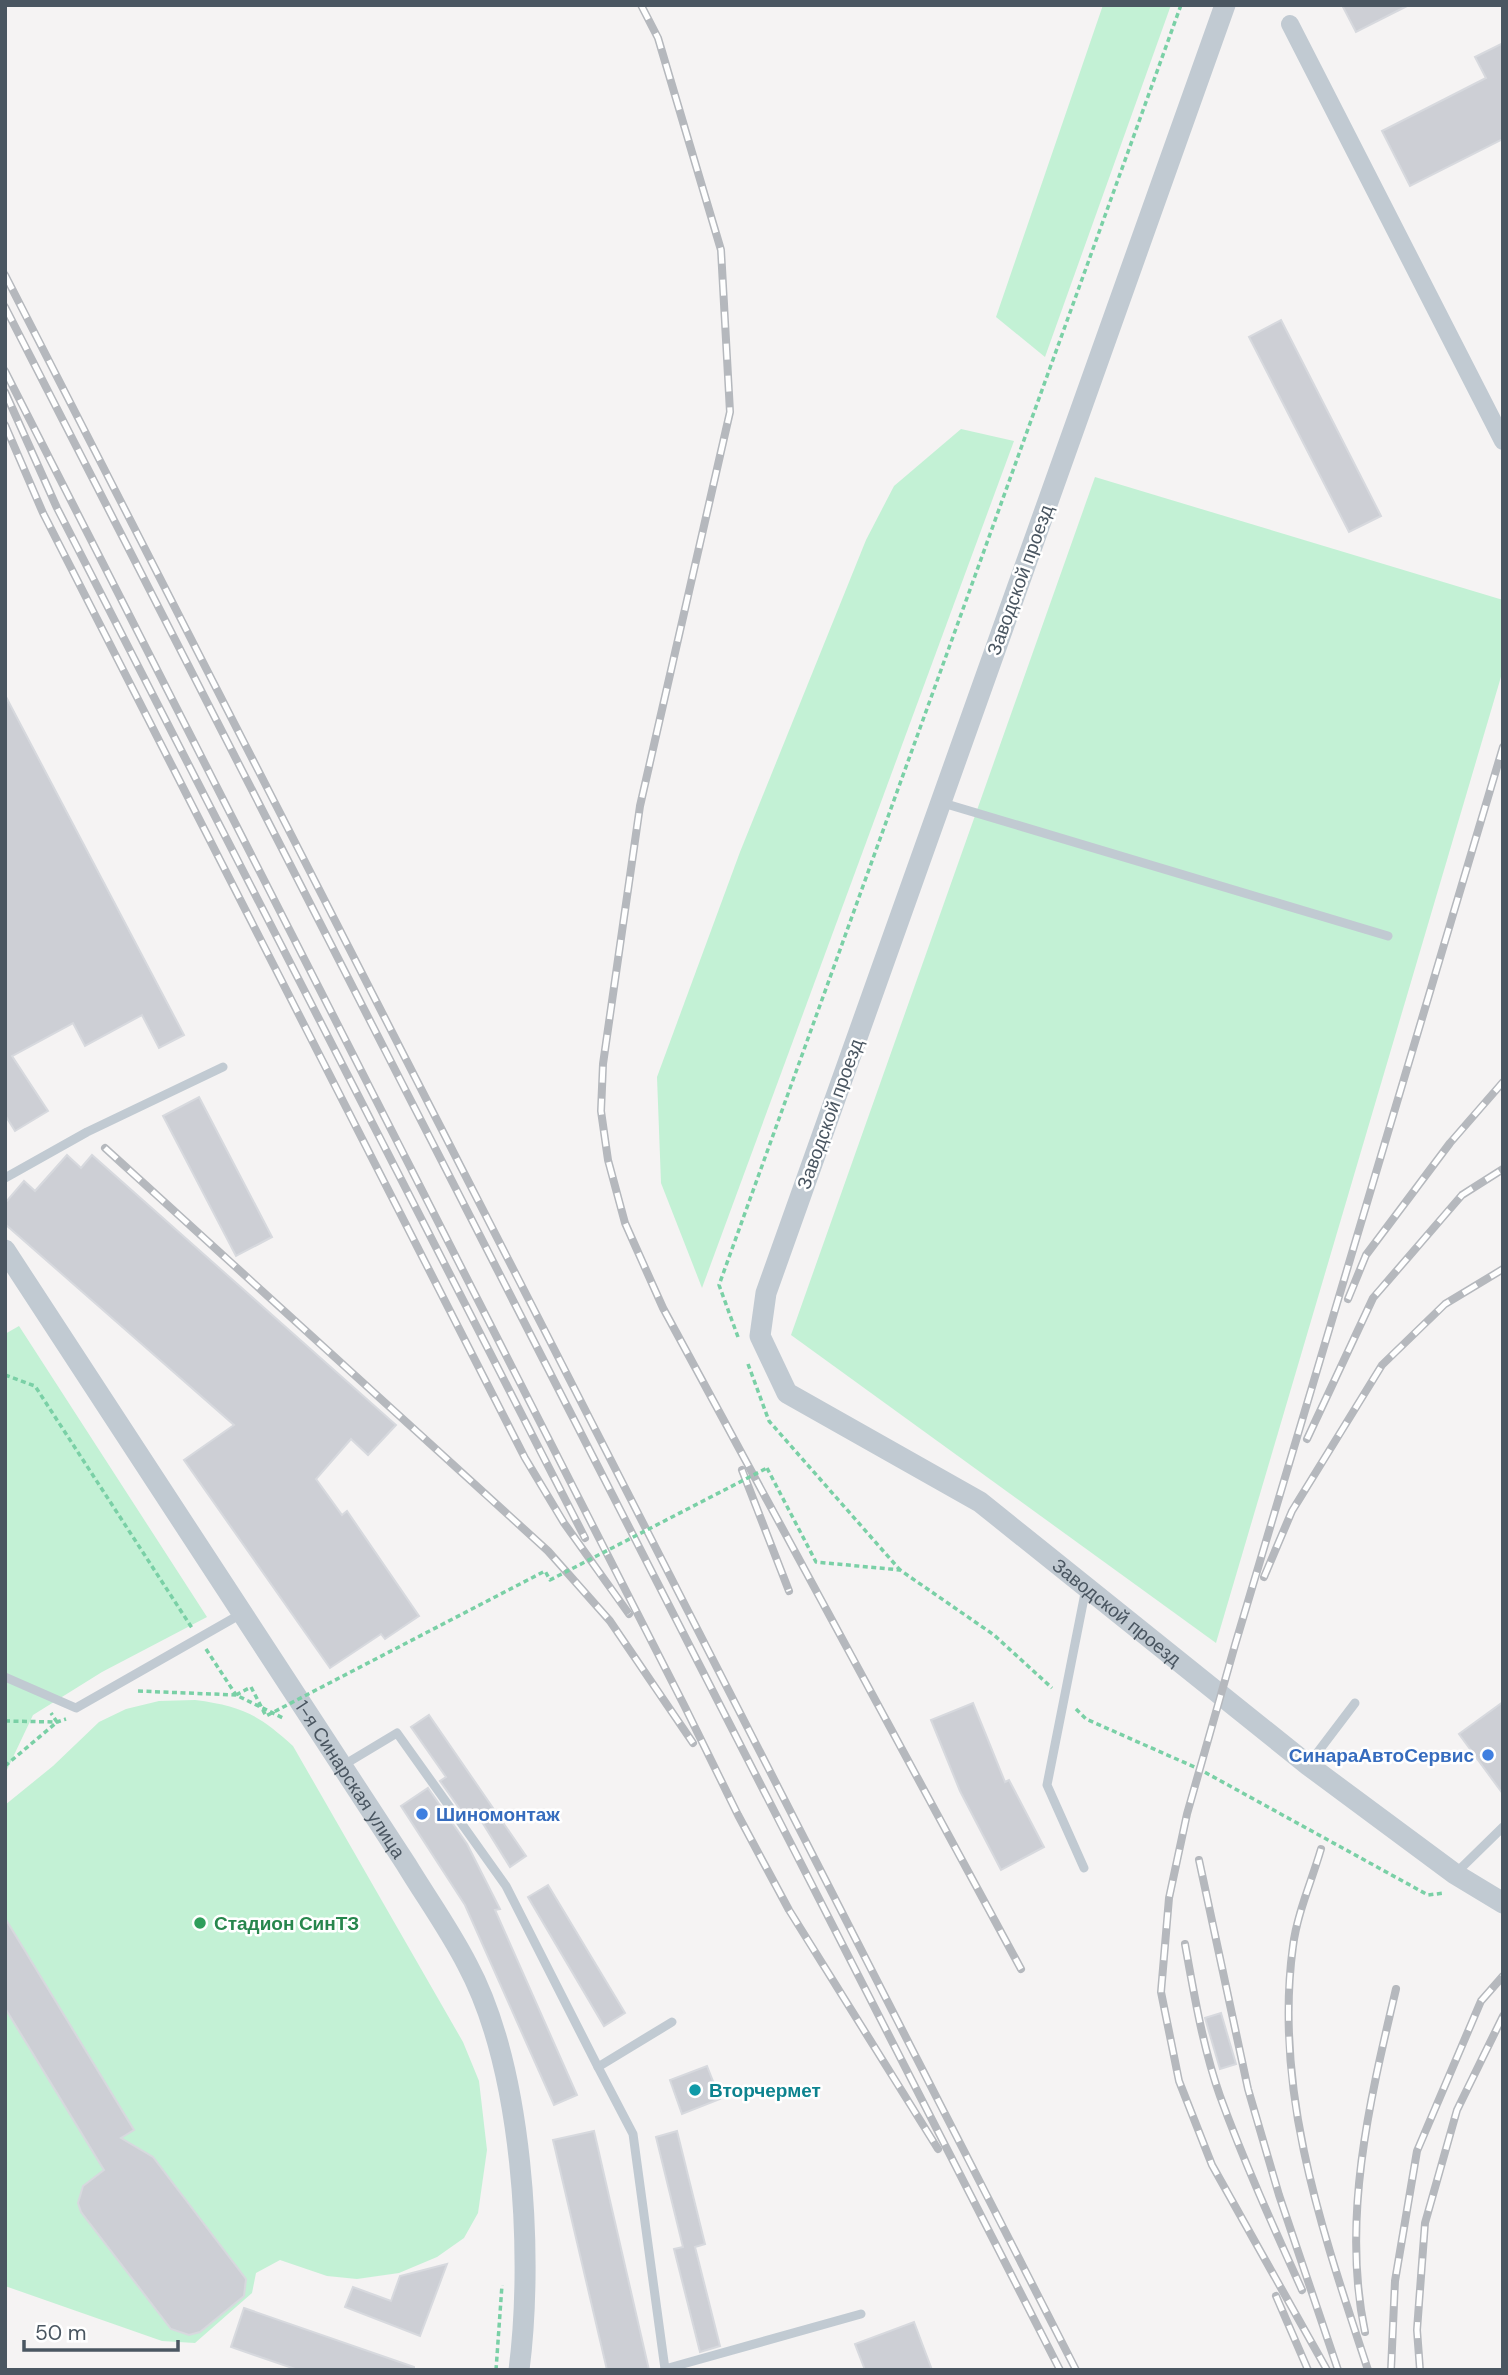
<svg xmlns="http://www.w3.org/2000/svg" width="1508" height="2375" viewBox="0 0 1508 2375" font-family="'DM Sans',sans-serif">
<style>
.green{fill:#c3f1d5}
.building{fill:#cdcfd5;stroke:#d7d9de;stroke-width:2}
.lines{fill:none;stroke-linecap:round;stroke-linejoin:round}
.path{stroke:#7ad0a6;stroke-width:3.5;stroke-dasharray:5 3.5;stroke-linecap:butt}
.service{stroke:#c1cad2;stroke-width:9}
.minor{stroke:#c1cad2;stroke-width:18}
.tertiary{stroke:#c1cad2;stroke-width:21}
.rail-casing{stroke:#b5b8bd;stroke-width:8}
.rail{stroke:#fff;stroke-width:5;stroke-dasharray:16;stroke-linecap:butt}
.path-bridge{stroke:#7ad0a6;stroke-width:3.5;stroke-dasharray:5 3.5;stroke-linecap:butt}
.shop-dot{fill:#3f7fe0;stroke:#fff;stroke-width:2.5}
.leisure-dot{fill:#2e9e5b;stroke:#fff;stroke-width:2.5}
.culture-dot{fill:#0f9aa8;stroke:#fff;stroke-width:2.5}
.labels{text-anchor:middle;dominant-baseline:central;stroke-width:5;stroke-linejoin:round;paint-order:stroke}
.street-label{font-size:19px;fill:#4a5661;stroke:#fff}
.shop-label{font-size:19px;font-weight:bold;fill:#366cbe;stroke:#fff;text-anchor:end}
.leisure-label{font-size:19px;font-weight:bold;fill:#27864d;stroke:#fff;text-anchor:start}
.culture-label{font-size:19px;font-weight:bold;fill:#0d838f;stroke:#fff;text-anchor:start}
</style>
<rect width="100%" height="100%" fill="#f5f3f3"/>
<!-- green -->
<g class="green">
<polygon points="1103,5 1171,5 1045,357 996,317"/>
<polygon points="961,429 1014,441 702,1288 661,1183 657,1077 740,852 866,540 894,486"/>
<polygon points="1095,477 1503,600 1503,670 1216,1643 791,1335"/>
<polygon points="19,1326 207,1617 102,1672 33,1715 5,1774 5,1334"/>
<path d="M195,1700c47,6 64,15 98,46l170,296 16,39 8,69 -9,63 -14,25 -27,19 -38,16 -42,6 -30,-3 -47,-16 -24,13 -4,20 -57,50 -33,-2 -157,-55v-481l48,-39 46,-44 27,-13 33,-8z"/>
</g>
<!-- building -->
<g class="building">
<polygon points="1342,5 1409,5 1356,32"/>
<polygon points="1503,43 1503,139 1410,186 1382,131 1486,78 1475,57"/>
<polygon points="1281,320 1381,516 1349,532 1249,337"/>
<polygon points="5,695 184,1035 159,1048 142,1015 85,1046 73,1023 12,1056 48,1111 15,1131 5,1115"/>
<polygon points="199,1097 272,1237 236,1256 163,1116"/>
<polygon points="67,1155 81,1168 92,1155 396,1425 368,1455 351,1439 316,1479 342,1515 347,1511 419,1616 385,1639 381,1634 330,1668 184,1460 234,1425 5,1224 5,1203 24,1181 35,1191"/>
<polygon points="1503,1702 1503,1794 1459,1734"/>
<polygon points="973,1703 1005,1782 1009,1780 1044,1847 1001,1870 960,1791 931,1720"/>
<polygon points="429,1715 526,1856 510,1867 477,1814 467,1819 440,1781 446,1777 411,1727"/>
<polygon points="428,1788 467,1844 500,1909 495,1910 577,2095 554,2105 465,1905 401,1806"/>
<polygon points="548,1885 625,2013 604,2026 528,1897"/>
<polygon points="5,1918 134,2130 121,2138 153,2157 246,2279 244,2296 200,2332 189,2335 171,2329 81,2212 78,2203 83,2186 104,2170 5,2008"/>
<polygon points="1221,2013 1236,2064 1220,2069 1205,2018"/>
<polygon points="707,2066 720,2099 682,2114 670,2080"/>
<polygon points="594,2131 649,2370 607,2370 553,2140"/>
<polygon points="677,2131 705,2244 695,2247 720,2346 700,2352 674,2249 683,2247 656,2137"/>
<polygon points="447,2264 420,2336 345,2307 353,2287 391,2301 400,2276"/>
<polygon points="244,2308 414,2367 414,2370 298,2370 231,2347"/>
<polygon points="914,2322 932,2370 865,2370 855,2344"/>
</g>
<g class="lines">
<!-- path -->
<g class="path">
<polyline points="738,1337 719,1285 1181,5"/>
<polyline points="748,1364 769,1421 900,1570"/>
<polyline points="5,1375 35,1386 192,1628"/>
<polyline points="767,1468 816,1562 900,1570 994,1635 1052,1688"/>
<polyline points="206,1649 236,1695"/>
<polyline points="138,1691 236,1695 285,1719"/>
<polyline points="1076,1709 1086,1719 1199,1769 1428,1895 1444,1893"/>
<polyline points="5,1721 57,1722 66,1719"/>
<polyline points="5,1766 57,1722 51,1713"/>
<polyline points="496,2370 502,2285"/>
</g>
<!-- service -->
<g class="service">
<polyline points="943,803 1388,936"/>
<polyline points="5,1178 87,1132 223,1067"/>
<polyline points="5,1677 76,1708 241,1614"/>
<polyline points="1308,1765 1355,1703"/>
<polyline points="342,1766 397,1733 506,1886 598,2067 672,2022"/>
<polyline points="1084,1868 1047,1785 1086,1588"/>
<polyline points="1456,1873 1503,1827"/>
<polyline points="598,2067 633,2134 665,2369 861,2314"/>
</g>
<!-- minor -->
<polyline class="minor" points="1290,24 1503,441"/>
<!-- tertiary -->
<g class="tertiary">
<path id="s1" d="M1225,5l-459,1288 -6,43 27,57 193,109 328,263 147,109 48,29"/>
<path id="s2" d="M5,1250l401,614c20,33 43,65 61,100 56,104 67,290 52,406"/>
</g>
<defs>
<g id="rail">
<polyline points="641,5 658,38 721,250 730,412 640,806 603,1064 601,1111 608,1160 625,1223 663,1308 1021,1969"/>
<polyline points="5,275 1076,2370"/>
<polyline points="5,307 1060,2370"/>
<polyline points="5,371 685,1707 738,1815 789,1910 938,2149"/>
<polyline points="5,392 57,508 585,1538"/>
<polyline points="5,425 43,513 525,1458 564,1523 629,1614"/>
<polyline points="105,1148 548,1551 610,1621 693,1743"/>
<polyline points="1348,1299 1366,1255 1450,1143 1503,1082"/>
<polyline points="1307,1439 1373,1298 1462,1195 1503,1169"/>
<polyline points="742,1470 789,1591"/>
<polyline points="1264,1577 1292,1511 1382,1365 1445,1304 1503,1269"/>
<path d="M1321,1849c-9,31 -24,65 -28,97 -20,146 30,287 75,424"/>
<polyline points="1199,1860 1248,2089 1279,2195 1338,2370"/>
<path d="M1185,1944c9,50 18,104 35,152 24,66 53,130 82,194"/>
<polyline points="1276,2296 1308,2370"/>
<path d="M1365,2332c-24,-113 5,-233 31,-343"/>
<polyline points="1327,2370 1212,2165 1179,2081 1161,1992 1169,1898 1187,1814 1235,1645 1503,747"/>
<polyline points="1391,2370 1395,2281 1417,2151 1481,2001 1503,1976"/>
<polyline points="1420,2370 1417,2330 1425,2223 1457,2110 1503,2016"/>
</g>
</defs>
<!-- rail casing -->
<use href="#rail" class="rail-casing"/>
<!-- rail -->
<use href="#rail" class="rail"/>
<!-- path-bridge -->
<polyline class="path-bridge" points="236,1695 251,1687 266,1716 545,1571 550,1580 767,1468"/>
</g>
<!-- markers -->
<g class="shop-dot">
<circle cx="1488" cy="1755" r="7"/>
<circle cx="422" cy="1814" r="7"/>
</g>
<circle class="leisure-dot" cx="200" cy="1923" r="7"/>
<circle class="culture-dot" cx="695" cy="2090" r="7"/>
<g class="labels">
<!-- street labels -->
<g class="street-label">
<text transform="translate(1020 580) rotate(-70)">Заводской проезд</text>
<text transform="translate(830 1114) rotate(-70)">Заводской проезд</text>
<text stroke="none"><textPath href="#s1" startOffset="1871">Заводской проезд</textPath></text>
<text stroke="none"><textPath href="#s2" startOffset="632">1-я Синарская улица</textPath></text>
</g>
<!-- shop labels -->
<g class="shop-label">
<text x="1474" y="1755">СинараАвтоСервис</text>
<text x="436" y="1814" text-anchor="start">Шиномонтаж</text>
</g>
<!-- leisure labels -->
<g class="leisure-label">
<text x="214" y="1923">Стадион СинТЗ</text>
</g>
<!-- culture labels -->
<g class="culture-label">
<text x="709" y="2090">Вторчермет</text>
</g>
</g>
<!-- border -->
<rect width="1508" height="2375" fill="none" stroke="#4a5661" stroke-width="14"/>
<!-- scale -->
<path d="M24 2340v10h154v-10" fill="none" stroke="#4a5661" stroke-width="3.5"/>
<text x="35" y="2340" font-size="21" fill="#4a5661" stroke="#ffffff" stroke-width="5" paint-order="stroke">50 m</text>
</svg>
